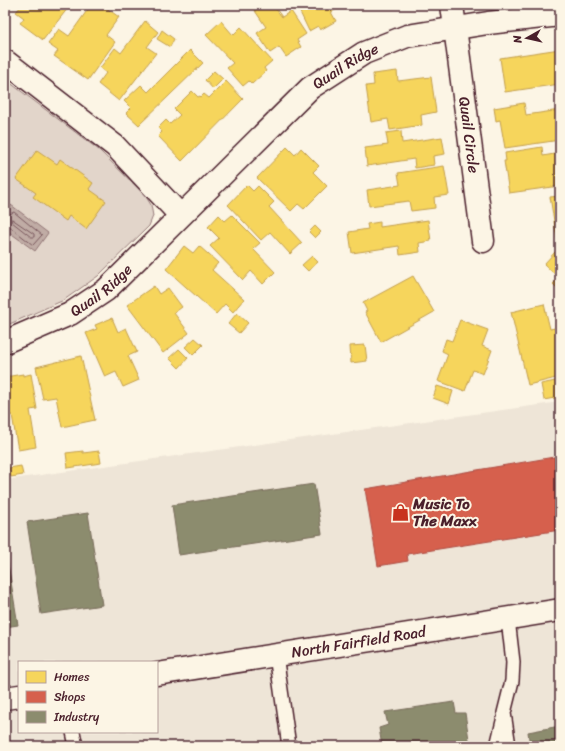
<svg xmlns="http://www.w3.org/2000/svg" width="565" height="751" viewBox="0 0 565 751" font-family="Sriracha,sans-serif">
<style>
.built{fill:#eee5d7;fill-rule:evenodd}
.green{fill:#e2d5ca;stroke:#967a7a}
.water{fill:#c0aca5;stroke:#917474}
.homes{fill:#f6d55c;stroke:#c29e4d}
.shops{fill:#d6604d;stroke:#ac4c43}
.industry{fill:#8c8c6e;stroke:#786b5a}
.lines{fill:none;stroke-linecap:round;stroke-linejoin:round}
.shore{stroke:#79575c;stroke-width:1}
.service-casing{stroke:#4a1f2b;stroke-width:16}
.minor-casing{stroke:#4a1f2b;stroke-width:25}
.service{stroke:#fcf5e5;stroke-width:13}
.minor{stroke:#fcf5e5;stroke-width:22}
.labels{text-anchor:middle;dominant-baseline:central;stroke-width:4;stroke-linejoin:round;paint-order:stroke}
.street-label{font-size:15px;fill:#4a1f2b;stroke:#fcf5e5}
.poi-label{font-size:15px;font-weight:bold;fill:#4a1f2b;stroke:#fcf5e5;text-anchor:start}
</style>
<rect width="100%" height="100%" fill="#fcf5e5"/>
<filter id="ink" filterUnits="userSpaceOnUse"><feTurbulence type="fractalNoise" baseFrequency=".025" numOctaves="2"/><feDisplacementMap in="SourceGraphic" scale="8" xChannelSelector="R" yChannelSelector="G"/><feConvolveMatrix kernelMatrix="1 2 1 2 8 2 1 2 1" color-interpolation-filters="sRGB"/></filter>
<g filter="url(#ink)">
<!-- built -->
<path class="built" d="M560,402v344h-555v-266zM19,662h138v70h-138z"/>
<!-- green -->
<polygon class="green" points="5,79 99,150 145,195 151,205 153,216 149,226 98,276 64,300 5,326"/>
<!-- water -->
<polygon class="water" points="11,205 48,233 35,251 5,229 5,214"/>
<!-- homes -->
<g class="homes">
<polygon points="22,5 63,5 68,8 43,40 20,23 24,18 16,12"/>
<polygon points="91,5 102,5 119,17 106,35 115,42 88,80 54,56 58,51 48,44 59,29 69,36"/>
<polygon points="251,5 273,5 282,17 291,11 306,34 297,40 301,47 286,57 279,47 270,53 257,33 266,27"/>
<polygon points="304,5 340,5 341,7 331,12 336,21 320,30 318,26 309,31 298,8"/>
<polygon points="145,21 158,32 147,47 156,53 119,101 98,84 106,73 100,68 115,48 121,53"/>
<polygon points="221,21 233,35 241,27 272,61 264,68 266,71 252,84 249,81 243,86 227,68 233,63 206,35"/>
<polygon points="162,30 174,39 170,47 157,39"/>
<polygon points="560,49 560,84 505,92 500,58"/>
<polygon points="190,50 203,63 139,125 126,113 131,108 124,101 141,85 148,92"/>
<polygon points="214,71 223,79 213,89 205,80"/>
<polygon points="397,71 398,81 431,77 436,112 421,115 422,125 390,130 388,119 371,122 366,86 374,85 373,74"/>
<polygon points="226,81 243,99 182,161 158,136 162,132 158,128 166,120 170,124 180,115 174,109 192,91 198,97 200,96 201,97 204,94 209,98"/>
<polygon points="524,103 526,115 560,110 560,140 505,148 500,120 496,121 494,108"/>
<polygon points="401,131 402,143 442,137 445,154 433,156 434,165 415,168 414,159 367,166 365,148 388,145 386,133"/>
<polygon points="287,147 295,155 301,148 319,166 313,172 327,186 304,209 298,204 291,211 257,178"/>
<polygon points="542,147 543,156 560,153 560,186 509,193 504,161 506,161 505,153"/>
<polygon points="37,150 57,164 60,159 93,183 89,189 106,201 86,229 69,216 66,221 33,197 36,193 16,179"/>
<polygon points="444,166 449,195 434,197 435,208 411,211 409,201 369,206 367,190 400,185 398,173"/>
<polygon points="247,185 253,191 258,186 274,202 269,207 302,243 290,254 270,232 261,240 228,205"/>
<polygon points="560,196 560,238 557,239 550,197"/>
<polygon points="219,215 225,221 232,215 260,243 253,249 275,272 263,284 251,271 243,280 210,246 219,238 208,227"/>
<polygon points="428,220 431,241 419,243 420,252 400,255 399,246 352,253 349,232 368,229 367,224 380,222 380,227"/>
<polygon points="315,226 321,232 315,238 309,232"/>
<polygon points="184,246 193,253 199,246 218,263 212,270 244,299 233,312 225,304 216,314 166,269"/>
<polygon points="556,251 558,254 560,252 560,291 553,284 559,278 544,264"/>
<polygon points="312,256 318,262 308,271 302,265"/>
<polygon points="413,276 434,312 381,342 365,312 367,311 363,303"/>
<polygon points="154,286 159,294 168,288 182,307 174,313 189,333 163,353 127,305"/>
<polygon points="544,304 550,329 560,327 560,353 556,354 560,377 528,385 511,312"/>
<polygon points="237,313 248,323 239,333 228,324"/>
<polygon points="112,318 118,332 126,328 137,352 128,356 139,380 123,387 116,372 105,377 86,333 97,329 95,325"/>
<polygon points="460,320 488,330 482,346 492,350 483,374 473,370 465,391 438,381 448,354 442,351 446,339 452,341"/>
<polygon points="195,338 203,345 193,355 185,347"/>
<polygon points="365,345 367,361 351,363 350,346"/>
<polygon points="179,349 188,358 179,368 169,358"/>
<polygon points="81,356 95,420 62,427 56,397 43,399 36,367"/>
<polygon points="23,374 23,376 31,374 37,409 30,410 36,447 18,450 12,415 5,416 5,377"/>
<polygon points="560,380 560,397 544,400 541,384"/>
<polygon points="437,386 453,391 449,404 433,398"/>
<polygon points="83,451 83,453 99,451 101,463 68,468 66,453"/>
<polygon points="21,466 23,475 11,477 9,468"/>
</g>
<!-- shops -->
<polygon class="shops" points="560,456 560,530 407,554 408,561 378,566 365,489"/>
<!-- industry -->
<g class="industry">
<polygon points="314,484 322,534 179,555 172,505"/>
<polygon points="88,513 102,605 41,614 27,522"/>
<polygon points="5,545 18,625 5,627"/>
<polygon points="454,702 456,713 465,713 470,746 382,746 379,728 388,725 385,712"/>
<polygon points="560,726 560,746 530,746 528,732"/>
</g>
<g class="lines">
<!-- shore -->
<g class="shore">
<polyline points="5,216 14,212 42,235 33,245 9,226 5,226"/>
<polygon points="12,219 34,234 34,237 31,237 12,222"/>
</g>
<defs>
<g id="service">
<polyline points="508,619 513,662 512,681 504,713 509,746"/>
<polyline points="276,655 289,746"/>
<polyline points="73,732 76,746"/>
<polyline points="497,746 503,721"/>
</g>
<g id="minor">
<path id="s1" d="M452,5l31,236"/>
<polyline points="5,61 115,146 180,215"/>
<path id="s2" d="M5,342l65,-28 36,-24 204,-202 54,-35 43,-17 81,-13 72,-8"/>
<path id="s3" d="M157,674l403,-64"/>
<polyline points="5,698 19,696"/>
</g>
</defs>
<!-- service casing -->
<use href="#service" class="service-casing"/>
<!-- minor casing -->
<use href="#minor" class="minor-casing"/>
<!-- service -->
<use href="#service" class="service"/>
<!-- minor -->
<use href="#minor" class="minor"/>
</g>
</g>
<!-- icons -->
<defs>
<symbol id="shop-bare" viewBox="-9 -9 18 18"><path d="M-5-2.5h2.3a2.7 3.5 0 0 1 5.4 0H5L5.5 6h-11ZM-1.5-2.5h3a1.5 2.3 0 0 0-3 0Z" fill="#c8321e" stroke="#fcf5e5" stroke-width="2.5" paint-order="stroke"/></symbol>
</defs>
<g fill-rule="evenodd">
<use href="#shop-bare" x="388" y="500" width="25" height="25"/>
</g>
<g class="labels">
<!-- street labels -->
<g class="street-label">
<text stroke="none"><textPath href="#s2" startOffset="443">Quail Ridge</textPath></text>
<text stroke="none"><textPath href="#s1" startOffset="131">Quail Circle</textPath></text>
<text stroke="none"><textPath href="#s2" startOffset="110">Quail Ridge</textPath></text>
<text stroke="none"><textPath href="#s3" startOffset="204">North Fairfield Road</textPath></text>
</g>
<!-- poi labels -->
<g class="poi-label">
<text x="413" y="504">Music To<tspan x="413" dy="17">The Maxx</tspan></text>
</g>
</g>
<!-- margin -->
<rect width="565" height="751" fill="none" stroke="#fcf5e5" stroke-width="20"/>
<rect x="10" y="10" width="545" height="731" fill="none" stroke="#4a1f2b" stroke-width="1.5" filter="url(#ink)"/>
<!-- legend -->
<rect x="18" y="661" width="140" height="72" fill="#fcf5e5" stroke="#b59f9b"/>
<rect x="26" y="671" width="20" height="12" fill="#f6d55c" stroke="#b59f9b"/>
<text x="54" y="681" font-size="12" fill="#4a1f2b">Homes</text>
<rect x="26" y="691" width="20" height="12" fill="#d6604d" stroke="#b59f9b"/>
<text x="54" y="701" font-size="12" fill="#4a1f2b">Shops</text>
<rect x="26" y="711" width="20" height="12" fill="#8c8c6e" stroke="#b59f9b"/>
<text x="54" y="721" font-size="12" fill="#4a1f2b">Industry</text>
<!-- north arrow -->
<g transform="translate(527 38) rotate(262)" stroke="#fcf5e5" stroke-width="3" paint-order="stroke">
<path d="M0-3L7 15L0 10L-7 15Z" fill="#4a1f2b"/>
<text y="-6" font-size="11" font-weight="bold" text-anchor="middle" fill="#4a1f2b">N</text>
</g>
</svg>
